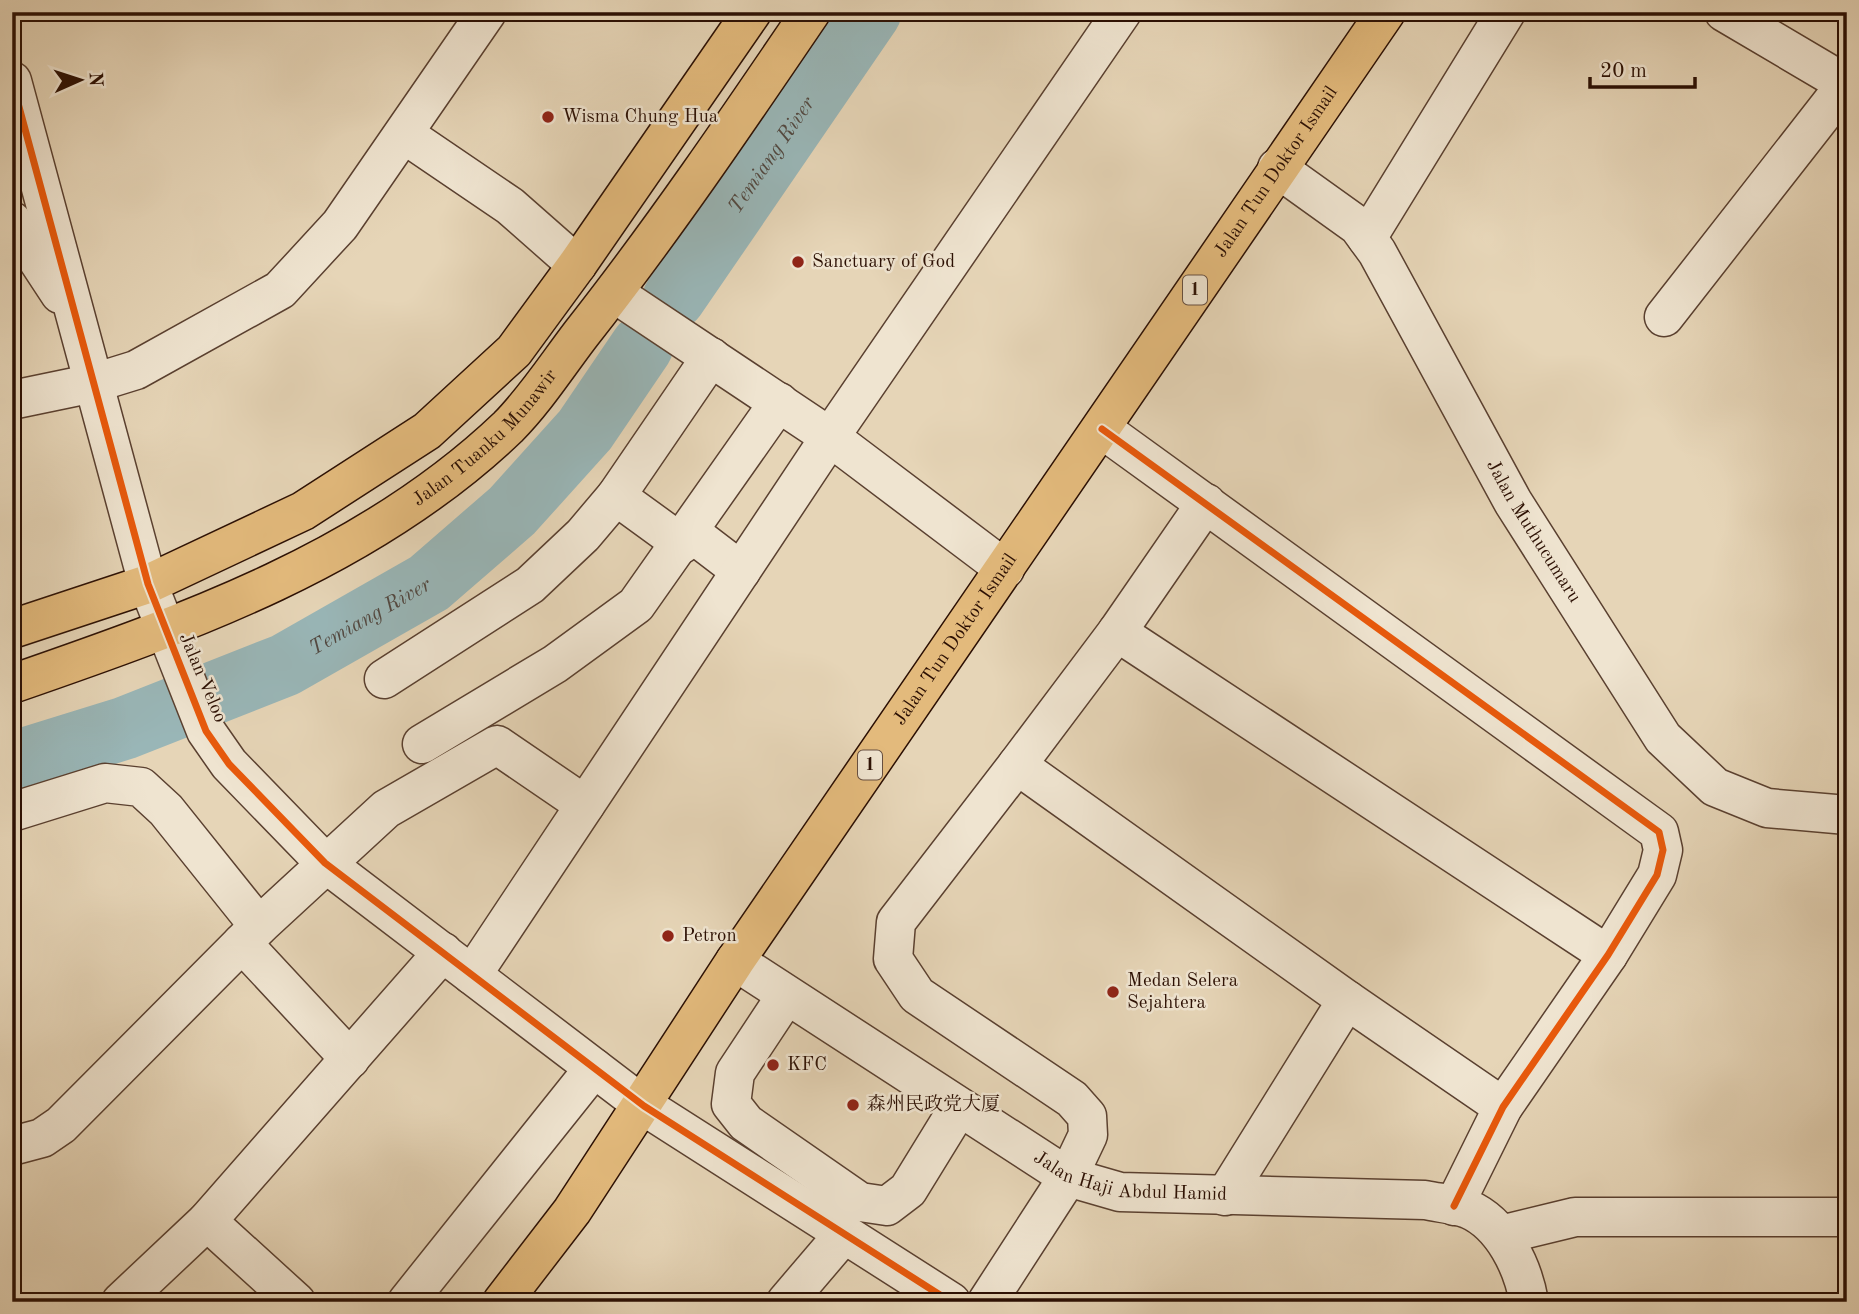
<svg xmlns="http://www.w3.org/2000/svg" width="1859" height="1314" viewBox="0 0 1859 1314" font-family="'Old Standard TT','Noto Serif SC',serif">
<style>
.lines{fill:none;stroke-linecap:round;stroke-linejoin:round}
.river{stroke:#99b6b7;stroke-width:63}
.minor-casing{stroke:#5a4030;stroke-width:41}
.major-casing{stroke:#2b0f03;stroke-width:41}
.highway-casing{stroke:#2b0f03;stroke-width:41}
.minor{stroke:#efe4d0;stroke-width:38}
.major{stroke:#e3ba7c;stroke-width:38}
.highway{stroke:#e3ba7c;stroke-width:38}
.cycleway-casing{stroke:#efe4d0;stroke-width:11}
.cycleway{stroke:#e8590c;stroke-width:7}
.poi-dot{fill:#8f2418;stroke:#efe4d0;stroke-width:2.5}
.labels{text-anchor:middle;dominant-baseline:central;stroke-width:5;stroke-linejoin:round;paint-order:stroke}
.shield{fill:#efe4d0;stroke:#664f40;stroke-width:2}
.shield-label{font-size:18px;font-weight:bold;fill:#2b0f03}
.poi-label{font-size:19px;fill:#2b0f03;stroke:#efe4d0;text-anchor:start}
.street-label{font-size:19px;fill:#2b0f03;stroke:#efe4d0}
.water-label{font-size:21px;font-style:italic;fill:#524942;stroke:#efe4d0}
</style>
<rect width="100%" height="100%" fill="#e6d5b7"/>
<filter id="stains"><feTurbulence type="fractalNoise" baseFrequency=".00286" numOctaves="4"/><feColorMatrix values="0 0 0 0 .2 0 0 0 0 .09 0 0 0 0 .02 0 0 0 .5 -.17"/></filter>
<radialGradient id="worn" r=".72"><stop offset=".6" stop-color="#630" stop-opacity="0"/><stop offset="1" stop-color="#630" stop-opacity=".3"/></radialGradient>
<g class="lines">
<!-- river -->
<g class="river">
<path id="s1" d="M674,298l196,-286"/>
<path id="s2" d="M12,763l113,-35 160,-63 144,-82 83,-72 73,-81 57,-84"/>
</g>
<defs>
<g id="minor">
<polyline points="1724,12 1846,84"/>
<polyline points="12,81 148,584 206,731 229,764 325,863 644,1106 951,1302"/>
<polyline points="404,134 510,206 577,265"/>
<path id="s3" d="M1277,168l81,58 19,26 136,250 150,236 52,49 52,21 80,7"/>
<polyline points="12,221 60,294"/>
<polyline points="1367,238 1506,12"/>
<polyline points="614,293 830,437 1005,569"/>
<polyline points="1664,317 1847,83"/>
<polyline points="12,400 94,383 136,370 280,290 340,225 487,12"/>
<polyline points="1102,429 1659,832 1663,850 1657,875 1608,955 1503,1107 1454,1206"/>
<polyline points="616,496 682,544"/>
<polyline points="1206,503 1117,632 1017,765 1347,1000 1225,1196"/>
<polyline points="690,532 741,571"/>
<polyline points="1117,632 1608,955"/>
<polyline points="384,679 530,585 583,535 616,496 711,357"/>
<polyline points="422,744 555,664 636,605 779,402"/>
<polyline points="12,812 105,783 141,787 166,810 259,926"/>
<polyline points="242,943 350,1059"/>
<path id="s4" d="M735,961l333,216 52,15 305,8c14,3 30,4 43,9 35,15 55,58 61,93"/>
<polyline points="472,975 830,437 1122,12"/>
<polyline points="786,996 735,1073 731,1104 746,1123 860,1202 887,1206 908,1190 959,1107"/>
<polyline points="1347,1000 1503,1107"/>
<polyline points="12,1146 42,1138 61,1125 259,926 386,809 497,745 585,805"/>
<polyline points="207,1221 296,1302"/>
<polyline points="1501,1235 1575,1217 1847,1217"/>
<polyline points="121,1302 207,1221 443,952"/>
<polyline points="407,1302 594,1068"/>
<polyline points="786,1302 844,1234"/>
<polyline points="987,1302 1068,1177 1088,1135 1087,1116 1072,1099 917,995 893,959 896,922 1017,765"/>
</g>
<g id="major">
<polyline points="12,629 148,584 303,511 427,431 514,351 577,265 752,12"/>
<path id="s5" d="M12,684c176,-61 358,-125 496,-257 27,-27 50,-63 73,-93 82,-104 156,-213 230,-322"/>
</g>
<g id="highway">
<path id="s6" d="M502,1302l70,-91 163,-250 651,-949"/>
</g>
</defs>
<!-- minor casing -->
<use href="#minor" class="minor-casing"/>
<!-- major casing -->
<use href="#major" class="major-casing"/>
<!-- highway casing -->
<use href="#highway" class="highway-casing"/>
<!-- minor -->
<use href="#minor" class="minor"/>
<!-- major -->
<use href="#major" class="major"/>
<!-- highway -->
<use href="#highway" class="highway"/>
<defs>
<g id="cycleway">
<polyline points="12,81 148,584 206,731 229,764 325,863 644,1106 951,1302"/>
<polyline points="1102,429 1659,832 1663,850 1657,875 1608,955 1503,1107 1454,1206"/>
</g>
</defs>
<!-- cycleway casing -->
<use href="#cycleway" class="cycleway-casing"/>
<!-- cycleway -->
<use href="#cycleway" class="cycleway"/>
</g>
<!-- markers -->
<g class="poi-dot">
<circle cx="548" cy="117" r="7"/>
<circle cx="798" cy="262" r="7"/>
<circle cx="668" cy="936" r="7"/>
<circle cx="1113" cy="992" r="7"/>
<circle cx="773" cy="1065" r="7"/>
<circle cx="853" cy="1105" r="7"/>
</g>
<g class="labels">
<!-- shield labels -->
<g class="shield">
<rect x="1183" y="275.5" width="24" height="29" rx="5"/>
<rect x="858" y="750.5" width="24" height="29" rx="5"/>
</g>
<g class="shield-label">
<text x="1195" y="290">1</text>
<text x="870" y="765">1</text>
</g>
<!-- poi labels -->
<g class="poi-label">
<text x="562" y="117">Wisma Chung Hua</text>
<text x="812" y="262">Sanctuary of God</text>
<text x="682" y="936">Petron</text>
<text x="1127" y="981">Medan Selera<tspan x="1127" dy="22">Sejahtera</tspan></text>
<text x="787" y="1065">KFC</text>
<text x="867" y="1105">森州民政党大厦</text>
</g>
<!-- street labels -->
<g class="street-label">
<text stroke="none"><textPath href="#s6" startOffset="1370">Jalan Tun Doktor Ismail</textPath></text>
<text stroke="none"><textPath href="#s5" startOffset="539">Jalan Tuanku Munawir</textPath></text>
<text stroke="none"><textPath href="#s3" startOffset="452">Jalan Muthucumaru</textPath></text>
<text stroke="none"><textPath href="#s6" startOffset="803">Jalan Tun Doktor Ismail</textPath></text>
<text transform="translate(202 678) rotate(67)">Jalan Veloo</text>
<text stroke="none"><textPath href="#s4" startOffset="458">Jalan Haji Abdul Hamid</textPath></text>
</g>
<!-- water labels -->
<g class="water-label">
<text stroke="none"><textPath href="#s1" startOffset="173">Temiang River</textPath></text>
<text stroke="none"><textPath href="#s2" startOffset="388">Temiang River</textPath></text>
</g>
</g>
<!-- margin -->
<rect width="1859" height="1314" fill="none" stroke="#e6d5b7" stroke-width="42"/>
<rect x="14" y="14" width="1831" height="1286" fill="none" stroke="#2b0f03" stroke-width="3.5"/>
<rect x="21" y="21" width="1817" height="1272" fill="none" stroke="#2b0f03" stroke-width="2"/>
<!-- north arrow -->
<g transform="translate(80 80) rotate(87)" stroke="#efe4d0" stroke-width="5" paint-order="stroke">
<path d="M0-5L12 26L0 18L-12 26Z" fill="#2b0f03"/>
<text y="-10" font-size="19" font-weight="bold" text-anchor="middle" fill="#2b0f03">N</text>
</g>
<!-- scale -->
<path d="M1590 77v10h105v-10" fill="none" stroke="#2b0f03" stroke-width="3.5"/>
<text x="1600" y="77" font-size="21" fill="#2b0f03" stroke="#efe4d0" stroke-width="5" paint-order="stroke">20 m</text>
<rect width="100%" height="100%" filter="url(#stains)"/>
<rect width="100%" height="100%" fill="url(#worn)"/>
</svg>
